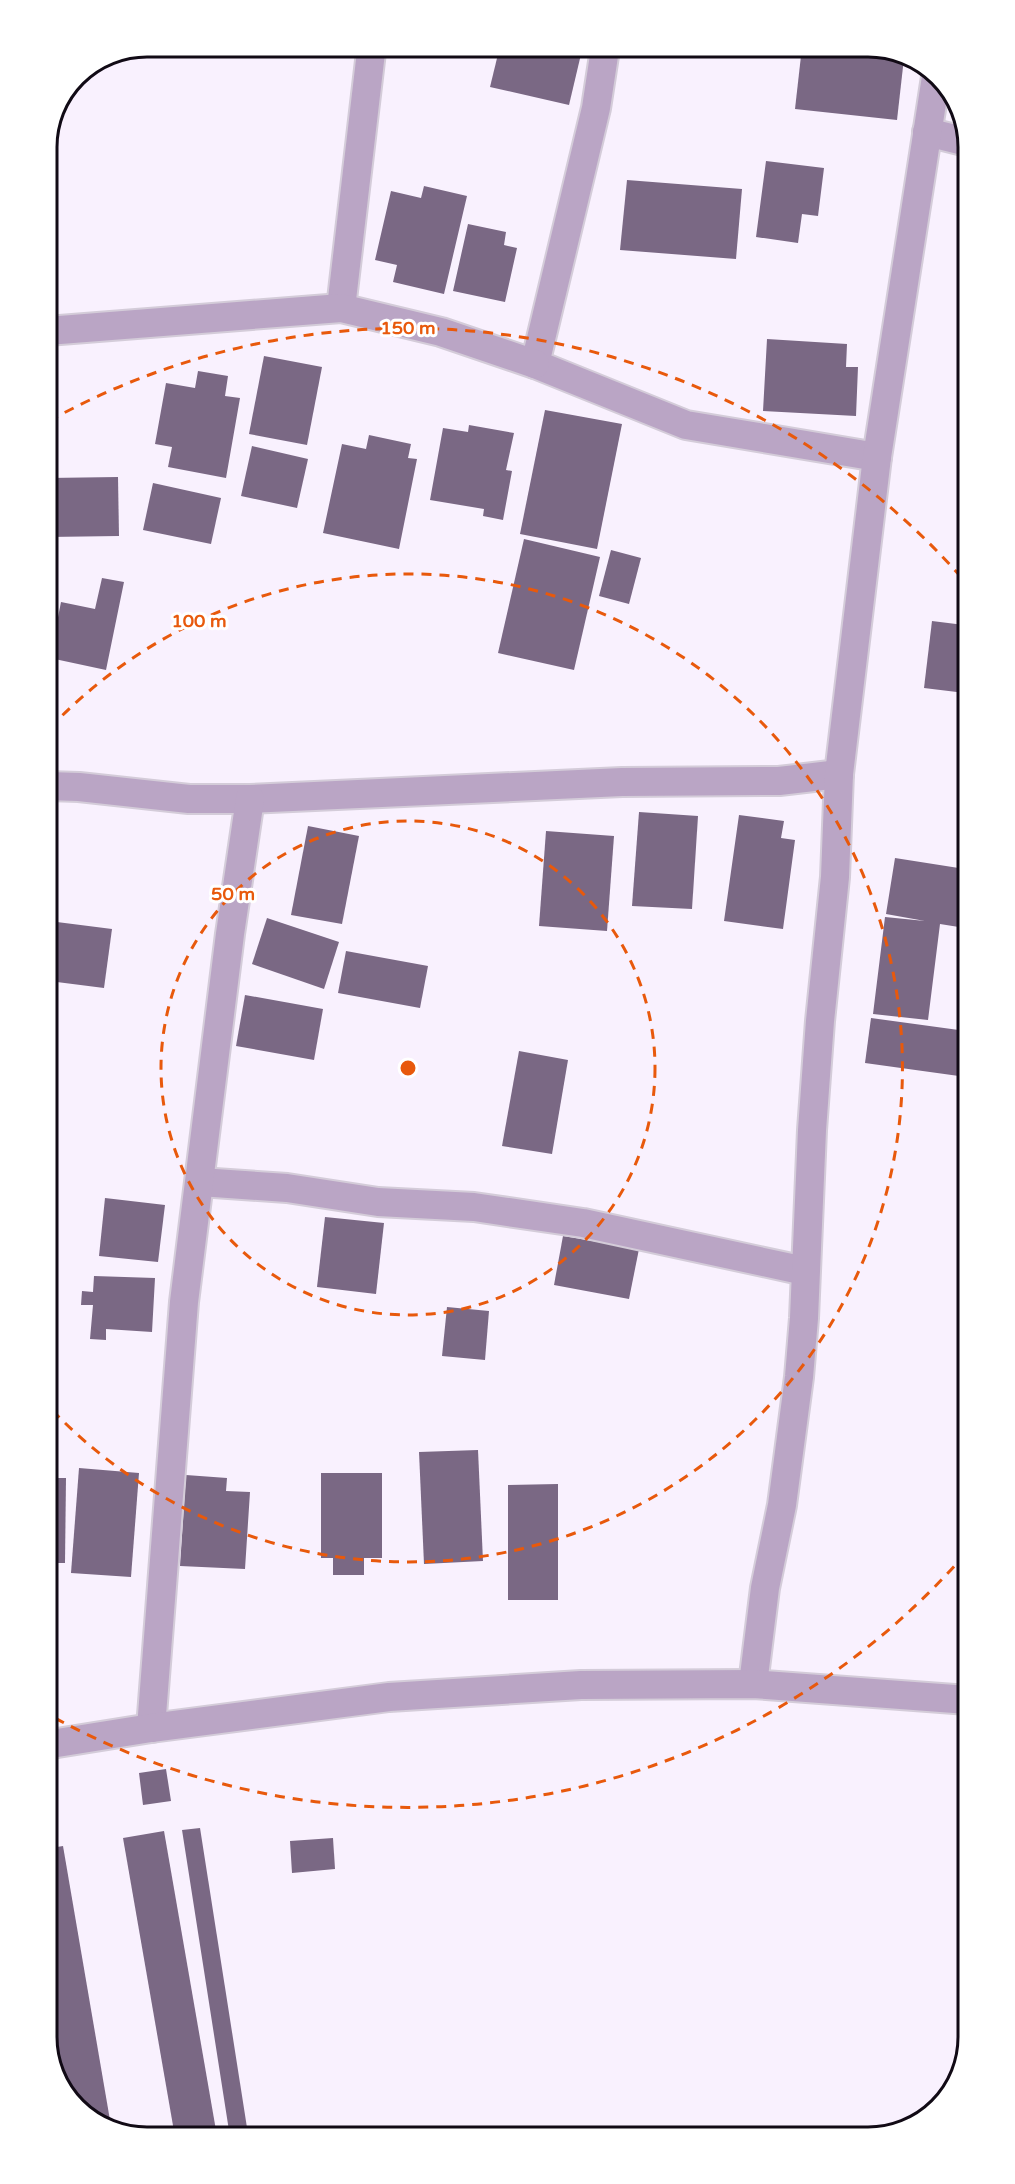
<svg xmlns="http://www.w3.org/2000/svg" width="1015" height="2184" viewBox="0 0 1015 2184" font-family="'Varela Round',sans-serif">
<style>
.building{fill:#7a6884}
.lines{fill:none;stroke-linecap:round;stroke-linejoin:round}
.street-casing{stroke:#d4ccd9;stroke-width:32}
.street{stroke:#baa5c5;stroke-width:28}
.ring{fill:none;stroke:#e8590c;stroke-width:3;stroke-dasharray:10 8}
.rim{fill:none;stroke:#110a15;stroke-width:3}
.centre{fill:#e8590c;stroke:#fff;stroke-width:3}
.ring-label{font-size:18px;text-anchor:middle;font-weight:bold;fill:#e8590c;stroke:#fff;stroke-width:6;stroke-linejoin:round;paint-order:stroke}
</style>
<rect width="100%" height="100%" fill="#f9f1fe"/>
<!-- building -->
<g class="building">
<polygon points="802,47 875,47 904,58 897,120 795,109"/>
<polygon points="499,50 582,50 569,105 490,87"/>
<polygon points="766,161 824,168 818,216 802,214 798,243 756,237"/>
<polygon points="627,180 742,189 736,259 620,250"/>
<polygon points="424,186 467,196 444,294 393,282 397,265 375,260 391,191 421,198"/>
<polygon points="468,224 506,232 504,245 517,248 505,302 453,291"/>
<polygon points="767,339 847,344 846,367 858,367 856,416 763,411"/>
<polygon points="264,356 322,367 307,445 249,434"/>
<polygon points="198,371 228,376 225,396 240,398 226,478 168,467 172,447 155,444 166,383 195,388"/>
<polygon points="545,410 622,424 597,549 520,534"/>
<polygon points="469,425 514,433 506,470 512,471 503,520 483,516 484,509 430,500 443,428 468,432"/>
<polygon points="369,435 411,444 408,458 417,459 399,549 323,533 342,444 366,449"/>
<polygon points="252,446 308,459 297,508 241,496"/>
<polygon points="118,477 119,536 48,537 48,478"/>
<polygon points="153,483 221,498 211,544 143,530"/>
<polygon points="524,539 600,557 574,670 498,653"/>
<polygon points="611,550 641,558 629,604 599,596"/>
<polygon points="102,578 124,582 106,670 50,658 61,602 95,609"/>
<polygon points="932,621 964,625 965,693 924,688"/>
<polygon points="639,812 698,816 692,909 632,906"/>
<polygon points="739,815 784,821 781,838 795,840 783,929 724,921"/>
<polygon points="308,826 359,836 342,924 291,915"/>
<polygon points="546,831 614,836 607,931 539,926"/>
<polygon points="895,858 965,869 965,928 940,924 928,1020 873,1014 885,917 925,921 886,914"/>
<polygon points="267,918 339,942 324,989 252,964"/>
<polygon points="49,921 112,929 104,988 49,981"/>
<polygon points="346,951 428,966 420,1008 338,993"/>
<polygon points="245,995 323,1009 314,1060 236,1046"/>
<polygon points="871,1018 966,1031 966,1077 865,1063"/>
<polygon points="519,1051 568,1060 552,1154 502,1146"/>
<polygon points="105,1198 165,1205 158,1262 99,1256"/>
<polygon points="325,1217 384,1223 376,1294 317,1287"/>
<polygon points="563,1236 639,1249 629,1299 554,1285"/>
<polygon points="94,1276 155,1278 152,1332 106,1329 106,1340 90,1339 93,1305 81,1305 82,1291 93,1292"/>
<polygon points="447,1307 489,1311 485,1360 442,1356"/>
<polygon points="478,1450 483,1561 424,1564 419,1452"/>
<polygon points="79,1468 139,1473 131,1577 71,1573"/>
<polygon points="321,1473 382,1473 382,1558 364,1558 364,1575 333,1575 333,1558 321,1558"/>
<polygon points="186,1475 227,1478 226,1491 250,1492 245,1569 180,1566"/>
<polygon points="50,1478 66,1478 65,1563 51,1563"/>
<polygon points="558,1484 558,1600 508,1600 508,1485"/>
<polygon points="166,1769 171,1801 143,1805 139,1773"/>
<polygon points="200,1828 248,2134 233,2137 230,2137 182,1830"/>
<polygon points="164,1831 217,2136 213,2137 175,2137 123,1838"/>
<polygon points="333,1838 335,1869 292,1873 290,1841"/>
<polygon points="63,1846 111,2126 86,2116 60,2081 52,2032 51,1848"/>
</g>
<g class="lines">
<defs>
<g id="street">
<polyline points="605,49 596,108 535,364 686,425 877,457"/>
<polyline points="927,132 963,141"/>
<polyline points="341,308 371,52"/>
<polyline points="47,331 341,308 441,332 535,364"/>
<polyline points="48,786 79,787 189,799 250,799 622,782 779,781 839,774"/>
<polyline points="200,1182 287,1188 378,1202 474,1207 583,1223 805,1271"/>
<polyline points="753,1684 765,1588 782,1505 799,1377 804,1318 812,1130 820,1021 835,877 839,774 877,457 936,77"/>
<polyline points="151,1728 184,1302 230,934 250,799"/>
<polyline points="51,1744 151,1728 389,1697 581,1685 753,1684 968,1700"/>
</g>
</defs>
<!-- street casing -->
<use href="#street" class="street-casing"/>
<!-- street -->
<use href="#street" class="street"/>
</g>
<!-- distance rings -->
<g class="ring">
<circle cx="408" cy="1068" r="247"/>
<path d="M50 728A494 494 0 1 1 53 1411"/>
<path d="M966 1553A740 740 0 0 1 55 1718M49 421A740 740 0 0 1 962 578"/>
</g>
<!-- crop -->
<path d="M0 0H1015V2184H0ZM147 57H868A90 90 0 0 1 958 147V2037A90 90 0 0 1 868 2127H147A90 90 0 0 1 57 2037V147A90 90 0 0 1 147 57Z" fill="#fff" fill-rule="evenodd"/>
<path class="rim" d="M147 57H868A90 90 0 0 1 958 147V2037A90 90 0 0 1 868 2127H147A90 90 0 0 1 57 2037V147A90 90 0 0 1 147 57Z"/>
<circle cx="408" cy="1068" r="9" class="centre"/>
<g class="ring-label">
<text x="408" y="334">150 m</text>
<text x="199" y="627">100 m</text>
<text x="233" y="900">50 m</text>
</g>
</svg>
